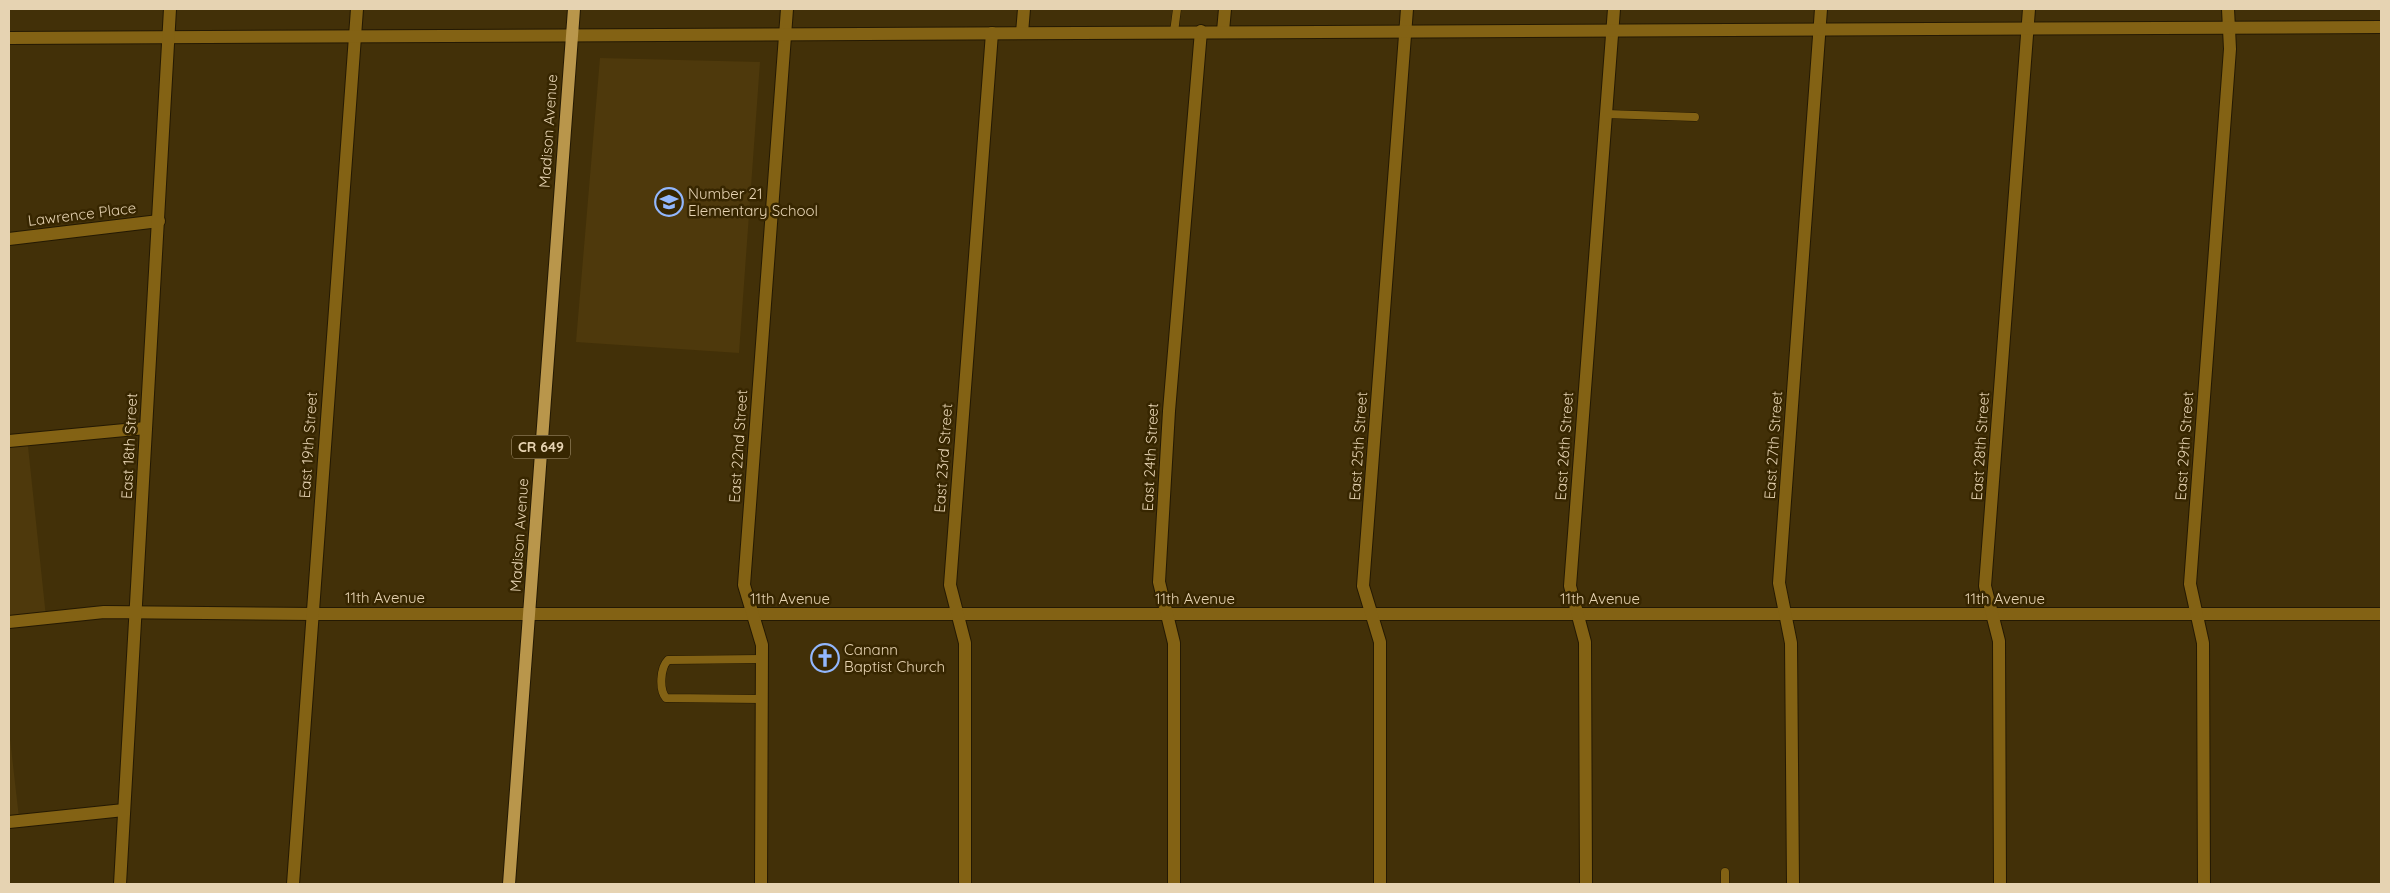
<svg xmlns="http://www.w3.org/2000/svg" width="2390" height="893" viewBox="0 0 2390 893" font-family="Quicksand,sans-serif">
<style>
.built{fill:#4e390c}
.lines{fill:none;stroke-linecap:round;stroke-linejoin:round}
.lane-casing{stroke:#241903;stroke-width:9}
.street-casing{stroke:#241903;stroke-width:14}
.secondary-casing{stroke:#241903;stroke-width:14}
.primary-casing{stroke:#241903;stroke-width:14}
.lane{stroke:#836214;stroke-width:8}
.street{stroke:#836214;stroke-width:12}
.secondary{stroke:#836214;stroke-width:12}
.primary{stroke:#b9964b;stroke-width:12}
.labels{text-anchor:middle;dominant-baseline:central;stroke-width:5;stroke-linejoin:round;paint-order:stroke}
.shield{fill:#372600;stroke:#b29f7d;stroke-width:1}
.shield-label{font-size:14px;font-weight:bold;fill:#e6d3b2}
.street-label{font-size:15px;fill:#e6d3b2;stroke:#372600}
.poi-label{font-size:15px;fill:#e6d3b2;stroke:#372600;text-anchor:start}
</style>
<rect width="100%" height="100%" fill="#423008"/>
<!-- built -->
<g class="built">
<polygon points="600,58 760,62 739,353 576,342"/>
<polygon points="27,437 46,617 9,621 9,439"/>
<polygon points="9,730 19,818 9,820"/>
</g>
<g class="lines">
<defs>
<g id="lane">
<polyline points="1174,32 1177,9"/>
<polyline points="1606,114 1695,117"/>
<path d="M761,659l-93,1c-8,8 -9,30 -2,38l95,1"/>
<polyline points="1725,872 1725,884"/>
</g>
<g id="street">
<polyline points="1223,31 1225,9"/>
<polyline points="1022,33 1024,9"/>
<polyline points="9,239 159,221"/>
<polyline points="9,441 146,428"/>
<polyline points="9,622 104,612 312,614 2381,614"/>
<polyline points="9,822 124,810"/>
<polyline points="293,884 357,9"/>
<polyline points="761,884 762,645 744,585 787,9"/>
<polyline points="965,884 965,643 950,585 992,33"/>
<polyline points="1174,884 1174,643 1159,582 1169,411 1201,31"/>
<polyline points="1380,884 1380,642 1363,586 1407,9"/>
<polyline points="1586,884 1585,642 1570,586 1614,9"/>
<polyline points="1793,884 1791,643 1779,583 1821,9"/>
<polyline points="2000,884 1999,641 1985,586 2029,9"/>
<polyline points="2204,884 2203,643 2190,584 2230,49 2228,9"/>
</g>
<g id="secondary">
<polyline points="9,38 2381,27"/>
<polyline points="120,884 170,9"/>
</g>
<polyline id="primary" points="509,884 574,9"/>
</defs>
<!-- lane casing -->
<use href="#lane" class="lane-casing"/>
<!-- street casing -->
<use href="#street" class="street-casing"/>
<!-- secondary casing -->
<use href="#secondary" class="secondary-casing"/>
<!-- primary casing -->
<use href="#primary" class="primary-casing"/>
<!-- lane -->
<use href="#lane" class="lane"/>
<!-- street -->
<use href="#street" class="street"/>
<!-- secondary -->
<use href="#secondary" class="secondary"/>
<!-- primary -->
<use href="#primary" class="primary"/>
</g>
<!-- icons -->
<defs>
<symbol id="school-ring" viewBox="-11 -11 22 22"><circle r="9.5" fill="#372600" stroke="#92b7fd" stroke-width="1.5"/><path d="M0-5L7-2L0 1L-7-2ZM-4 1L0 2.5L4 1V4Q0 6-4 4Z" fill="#92b7fd"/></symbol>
<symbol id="church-ring" viewBox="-11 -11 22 22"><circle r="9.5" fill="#372600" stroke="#92b7fd" stroke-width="1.5"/><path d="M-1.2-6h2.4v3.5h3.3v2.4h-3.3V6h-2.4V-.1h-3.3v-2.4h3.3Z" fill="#92b7fd"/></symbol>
</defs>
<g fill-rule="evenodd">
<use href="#school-ring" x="653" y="186" width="32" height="32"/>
<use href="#church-ring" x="809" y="642" width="32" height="32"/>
</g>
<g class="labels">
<!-- shield labels -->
<rect class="shield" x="512" y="435.5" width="58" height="23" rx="4"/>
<g class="shield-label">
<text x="541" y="447">CR 649</text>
</g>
<!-- street labels -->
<g class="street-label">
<text transform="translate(548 131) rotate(-86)">Madison Avenue</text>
<text transform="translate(82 214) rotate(-7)">Lawrence Place</text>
<text transform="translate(308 445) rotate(-86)">East 19th Street</text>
<text transform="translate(1773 445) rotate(-86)">East 27th Street</text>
<text transform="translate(129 446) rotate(-87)">East 18th Street</text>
<text transform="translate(738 446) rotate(-86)">East 22nd Street</text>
<text transform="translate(1358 446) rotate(-86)">East 25th Street</text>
<text transform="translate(1564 446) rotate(-86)">East 26th Street</text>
<text transform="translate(1980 446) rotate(-86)">East 28th Street</text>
<text transform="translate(2184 446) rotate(-86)">East 29th Street</text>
<text transform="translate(1150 457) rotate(-87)">East 24th Street</text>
<text transform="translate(943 458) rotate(-86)">East 23rd Street</text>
<text transform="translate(519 535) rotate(-86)">Madison Avenue</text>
<text x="385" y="597">11th Avenue</text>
<text x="790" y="598">11th Avenue</text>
<text x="1195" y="598">11th Avenue</text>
<text x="1600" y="598">11th Avenue</text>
<text x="2005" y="598">11th Avenue</text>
</g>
<!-- poi labels -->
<g class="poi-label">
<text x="688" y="193">Number 21<tspan x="688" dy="17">Elementary School</tspan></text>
<text x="844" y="649">Canann<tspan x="844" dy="17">Baptist Church</tspan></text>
</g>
</g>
<!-- border -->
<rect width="2390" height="893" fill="none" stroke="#e6d3b2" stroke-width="20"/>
</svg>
